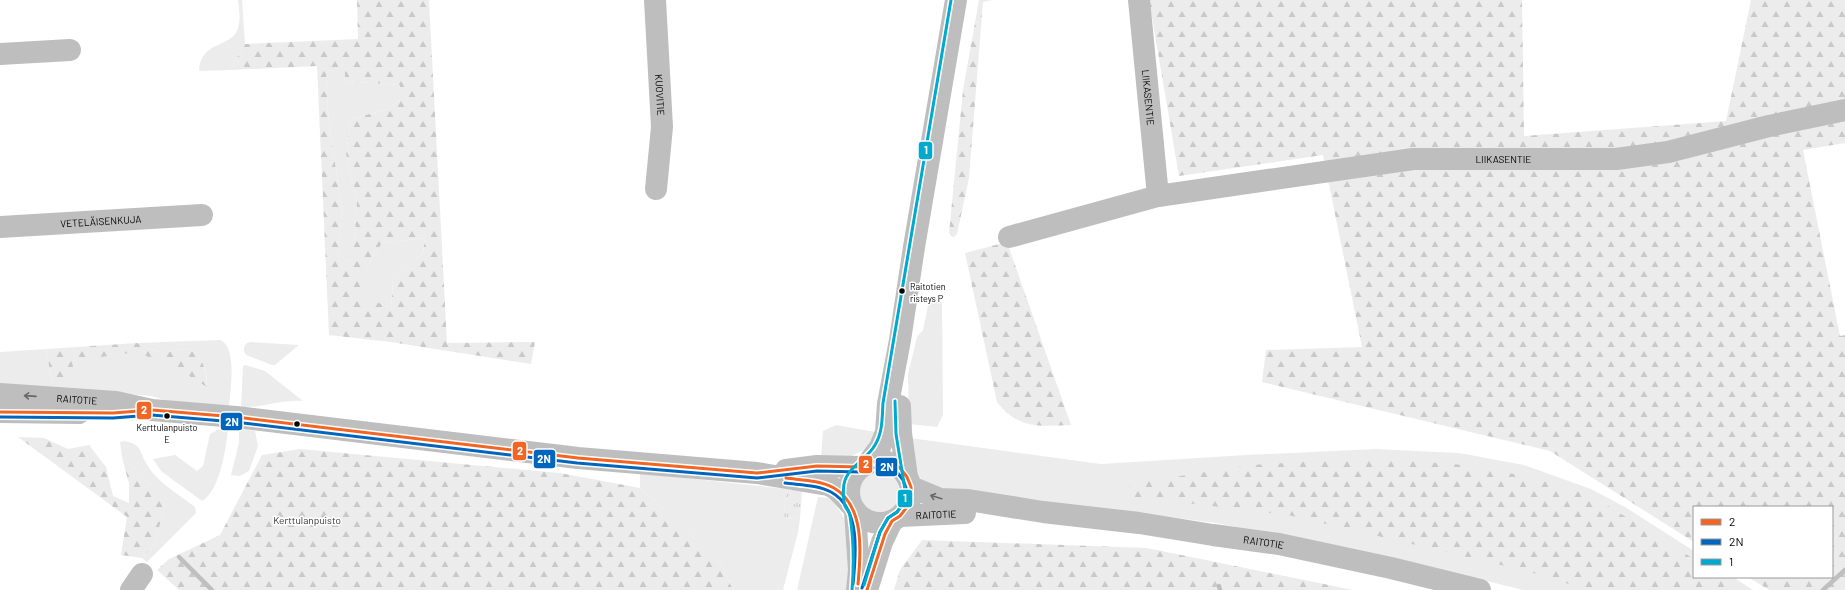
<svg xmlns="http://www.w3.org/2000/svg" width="1845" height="590" viewBox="0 0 1845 590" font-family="Barlow,sans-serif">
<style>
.grass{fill:#ececec}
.forest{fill:url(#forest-firs);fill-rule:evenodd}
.park{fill:url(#park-tufts)}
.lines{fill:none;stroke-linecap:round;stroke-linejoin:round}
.stream{stroke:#bfbfbf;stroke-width:4.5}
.minor{stroke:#bebebe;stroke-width:22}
.major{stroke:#bebebe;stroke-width:22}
.bus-1-casing{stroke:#fff;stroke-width:6}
.bus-2-casing{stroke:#fff;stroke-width:6}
.bus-3-casing{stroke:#fff;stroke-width:6}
.bus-1{stroke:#f26522;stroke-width:3}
.bus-2{stroke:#0065bd;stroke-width:3}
.bus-3{stroke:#00a9ce;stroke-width:3}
.oneway{stroke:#686868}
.bus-dot{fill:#000;stroke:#fff;stroke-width:1.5}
.labels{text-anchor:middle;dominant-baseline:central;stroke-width:3;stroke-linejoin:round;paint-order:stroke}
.bus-label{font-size:9px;fill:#000;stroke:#fff;text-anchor:start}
.street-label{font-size:10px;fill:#000;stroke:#fff}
.park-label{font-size:10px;fill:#333;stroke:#fff}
.line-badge{stroke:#fff;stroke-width:1.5}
.badge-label{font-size:11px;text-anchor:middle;font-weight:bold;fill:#fff}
</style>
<defs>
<pattern id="forest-firs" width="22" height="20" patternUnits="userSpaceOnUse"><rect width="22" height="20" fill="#ececec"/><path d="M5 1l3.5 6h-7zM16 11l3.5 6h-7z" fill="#c9c9c9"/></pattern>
<pattern id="park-tufts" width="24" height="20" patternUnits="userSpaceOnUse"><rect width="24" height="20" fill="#ececec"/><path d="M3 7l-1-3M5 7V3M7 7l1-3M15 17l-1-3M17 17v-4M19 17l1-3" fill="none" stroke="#c9c9c9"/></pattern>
</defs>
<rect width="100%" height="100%" fill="#fff"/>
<!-- grass -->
<g class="grass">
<path d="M238,0h4l3,44 -15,26 -31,1c1,-31 34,-23 39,-43 3,-9 1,-19 0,-28z"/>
<polygon points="346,63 345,81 400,85 400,100 388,109 351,119 346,154 357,202 354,246 345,265 337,256 342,212 328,114 326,76"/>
<polygon points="425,238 423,253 393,280 391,308 359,295 363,273 382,243"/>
<polygon points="929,301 942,302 943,415 937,427 909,424 908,374 917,337 923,330"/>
<path d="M220,340c18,7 10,52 9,68l-60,-7 -18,-5 -107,-9 -44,-1v-34l46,-3 6,33 20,-21 64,-10 39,16 32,19c1,-14 -5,-34 -22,-37 -7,-1 -12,3 -18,3 -11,1 -21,-5 -30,-9z"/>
<path d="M251,342l48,3 -24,20h-3l-26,-10c-3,-5 -3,-8 1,-12z"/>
<path d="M246,365l19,6 38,30c-22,-2 -40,7 -62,6l2,-41z"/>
<polygon points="836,425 875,432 867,449 851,456 821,459 823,431"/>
<path d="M225,427l3,2c-2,19 -8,62 -26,72l-41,-30 -8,-12 22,-4 22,16 6,-5 7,-32 7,-4z"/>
<polygon points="239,429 255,431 258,446 249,471 240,476 231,475 239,443"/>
<polygon points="910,438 1101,464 1246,455 1375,449 1459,453 1524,465 1591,489 1625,507 1694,551 1694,577 1733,577 1753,590 1523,590 1391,557 1216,523 1098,508 955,496 924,486 913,461"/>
<path d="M124,441c19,3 15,12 24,25 10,17 32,29 47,41l1,6 -49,49 -5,-4 13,-13 11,-47 -44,-41 -2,-15z"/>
<circle cx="880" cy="491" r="21"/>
<polygon points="640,473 786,489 784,518 800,519 798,532 783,590 733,590 722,566 680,523 640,488"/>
<polygon points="818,497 830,498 842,514 853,538 846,590 797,590"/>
</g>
<!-- forest -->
<g class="forest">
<path d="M357,0h72l18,343 88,-1 -4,22 -140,-22 -62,-7 -12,-269 -87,4 15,-26 113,-5zM345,64v17l55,4v15l-12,9 -37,10 -5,35 11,48 -3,44 -9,18 -8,-8 5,-44 -14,-98 -2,-38zM425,238l-2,15 -30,27 -2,28 -31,-13 3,-22 19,-30z"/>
<polygon points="979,0 992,0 983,2 969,178 957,234 954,237 951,236 949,233 963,90"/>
<polygon points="1149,0 1522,0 1524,136 1726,121 1751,0 1845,0 1845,143 1803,150 1840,336 1845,335 1845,590 1769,590 1748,577 1832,577 1832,507 1694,507 1694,542 1550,451 1262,382 1266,350 1362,347 1323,155 1179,176"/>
<path d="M1007,242l64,183c-31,1 -52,5 -74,-23l-32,-149z"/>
<path d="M137,343c9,4 19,10 30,9 6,0 11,-4 18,-3 18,3 22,23 22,38l-32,-20 -39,-15 -64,9 3,19 -23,2 -6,-33z"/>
<polygon points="18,437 44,438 68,449 89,445 106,467 113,496 129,503 129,484 122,457 166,498 155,545 142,558 121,555 127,517"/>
<polygon points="300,449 560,473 640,488 680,523 722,566 733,590 179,590 157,570 169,559 220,535 262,455"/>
<polygon points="1374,458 1465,465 1530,477 1592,496 1694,559 1694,577 1722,577 1741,590 1588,590 1527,571 1288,515 1128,496 1130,484 1250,465"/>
<polygon points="922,540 1147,548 1353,590 894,590 900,570"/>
</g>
<!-- park -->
<polygon class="park" points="786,489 802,491 800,519 784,518"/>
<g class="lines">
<!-- stream -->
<g class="stream">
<polyline points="179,557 212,590"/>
<polyline points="1219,586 1220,590"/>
<polyline points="1823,590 1845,570"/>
</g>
<!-- minor -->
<g class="minor">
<path id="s1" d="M655,0l7,127 -6,62"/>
<path id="s2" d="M1139,0l19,196 255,-37h203l52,-7 101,-26 76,-16"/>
<polyline points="0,54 70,50"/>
<path id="s3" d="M0,227l202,-12"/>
<polyline points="1009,237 1158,196"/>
<polyline points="131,590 142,574"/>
</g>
<!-- major -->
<g class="major">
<path id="s4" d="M0,394l116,8 36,8 84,7 342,41 179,15 71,12 8,4 14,15"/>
<polyline points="900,406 901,433 907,477"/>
<polyline points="0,412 79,413"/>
<circle cx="880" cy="492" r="31"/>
<polyline points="868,463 880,447 886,432 888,404 900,340 914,247 956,0"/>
<polyline points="786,470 817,466 861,467"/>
<path id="s5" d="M911,487l29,12 28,1 75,12 96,11 74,12 66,9 112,24 89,22"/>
<polyline points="855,512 859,570 857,590"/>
<path id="s6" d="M900,516l65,-3"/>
<polyline points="867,590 882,542 892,521"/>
</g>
<defs>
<g id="bus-1">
<polyline points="0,412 113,413 152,410 236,417 578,458 757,473 817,466 861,467 868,463 879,461 890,462 900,468 907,477 911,487 911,497 907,507 900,516 892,521 885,534 867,590"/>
<path d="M786,478c15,2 34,2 48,10 31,18 27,65 24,96"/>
</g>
<g id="bus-2">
<polyline points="0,417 113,418 152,415 235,422 577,463 757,478 817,471 861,472 870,468 888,467 897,472 903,480 906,488 906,496 903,504 897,512 888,518 880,532 862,588"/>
<path d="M785,483c15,2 33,2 46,9 30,16 25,63 22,92"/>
</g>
<g id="bus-3">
<polyline points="864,585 880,532 888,518 897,512 903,504 906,496 896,434 895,401"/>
<path d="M852,590c2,-25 2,-49 -2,-74 0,-4 -3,-6 -5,-10 -2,-7 -2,-15 -1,-22 3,-17 23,-24 31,-39 8,-13 7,-28 8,-42l68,-403"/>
</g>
</defs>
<!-- bus-1 casing -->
<use href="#bus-1" class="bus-1-casing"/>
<!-- bus-2 casing -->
<use href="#bus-2" class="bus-2-casing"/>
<!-- bus-3 casing -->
<use href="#bus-3" class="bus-3-casing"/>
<!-- bus-1 -->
<use href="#bus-1" class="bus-1"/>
<!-- bus-2 -->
<use href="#bus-2" class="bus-2"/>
<!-- bus-3 -->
<use href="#bus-3" class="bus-3"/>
</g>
<!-- one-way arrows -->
<defs><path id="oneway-shaft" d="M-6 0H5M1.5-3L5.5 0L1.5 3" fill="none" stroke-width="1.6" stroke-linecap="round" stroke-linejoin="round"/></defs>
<g class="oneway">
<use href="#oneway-shaft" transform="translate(30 396) rotate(-176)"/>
<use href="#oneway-shaft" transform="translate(936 497) rotate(-163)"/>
</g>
<!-- markers -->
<g class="bus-dot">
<circle cx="902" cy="291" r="3.5"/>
<circle cx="167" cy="416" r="3.5"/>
<circle cx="297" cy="424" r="3.5"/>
</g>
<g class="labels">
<!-- bus labels -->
<g class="bus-label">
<text x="910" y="286">Raitotien<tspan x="910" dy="12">risteys P</tspan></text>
<text x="167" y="427" text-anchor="middle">Kerttulanpuisto<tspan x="167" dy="12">E</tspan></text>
</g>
<!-- street labels -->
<g class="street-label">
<text stroke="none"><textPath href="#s1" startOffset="95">KUOVITIE</textPath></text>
<text stroke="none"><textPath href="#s2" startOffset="98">LIIKASENTIE</textPath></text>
<text stroke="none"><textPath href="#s2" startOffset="545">LIIKASENTIE</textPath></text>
<text stroke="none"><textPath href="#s3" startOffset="101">VETELÄISENKUJA</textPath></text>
<text stroke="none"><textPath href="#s4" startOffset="77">RAITOTIE</textPath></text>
<text stroke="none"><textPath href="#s6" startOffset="36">RAITOTIE</textPath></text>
<text stroke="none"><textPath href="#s5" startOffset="358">RAITOTIE</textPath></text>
</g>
<!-- park labels -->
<g class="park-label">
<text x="307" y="520">Kerttulanpuisto</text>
</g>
</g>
<g class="line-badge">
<rect x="918" y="141" width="15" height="19" rx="4" fill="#00a9ce"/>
<rect x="136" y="401" width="16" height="19" rx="4" fill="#f26522"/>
<rect x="220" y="412" width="23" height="19" rx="4" fill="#0065bd"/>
<rect x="512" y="441" width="15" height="20" rx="4" fill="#f26522"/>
<rect x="533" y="449" width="23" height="20" rx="4" fill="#0065bd"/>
<rect x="858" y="455" width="15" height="19" rx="4" fill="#f26522"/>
<rect x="875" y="457" width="23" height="20" rx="4" fill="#0065bd"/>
<rect x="897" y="489" width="16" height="19" rx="4" fill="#00a9ce"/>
</g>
<g class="badge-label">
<text x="926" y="154">1</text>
<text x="144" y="414">2</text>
<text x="232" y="426">2N</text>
<text x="520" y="455">2</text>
<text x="544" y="463">2N</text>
<text x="866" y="468">2</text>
<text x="887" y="471">2N</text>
<text x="905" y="502">1</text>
</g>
<!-- legend -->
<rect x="1693" y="506" width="140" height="72" fill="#ffffff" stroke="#999999"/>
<rect x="1701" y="519" width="20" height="6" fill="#f26522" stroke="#999999"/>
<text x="1729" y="526" font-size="12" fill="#000000">2</text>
<rect x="1701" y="539" width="20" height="6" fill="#0065bd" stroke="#999999"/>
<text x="1729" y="546" font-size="12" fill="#000000">2N</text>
<rect x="1701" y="559" width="20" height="6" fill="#00a9ce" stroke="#999999"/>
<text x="1729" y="566" font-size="12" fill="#000000">1</text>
</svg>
